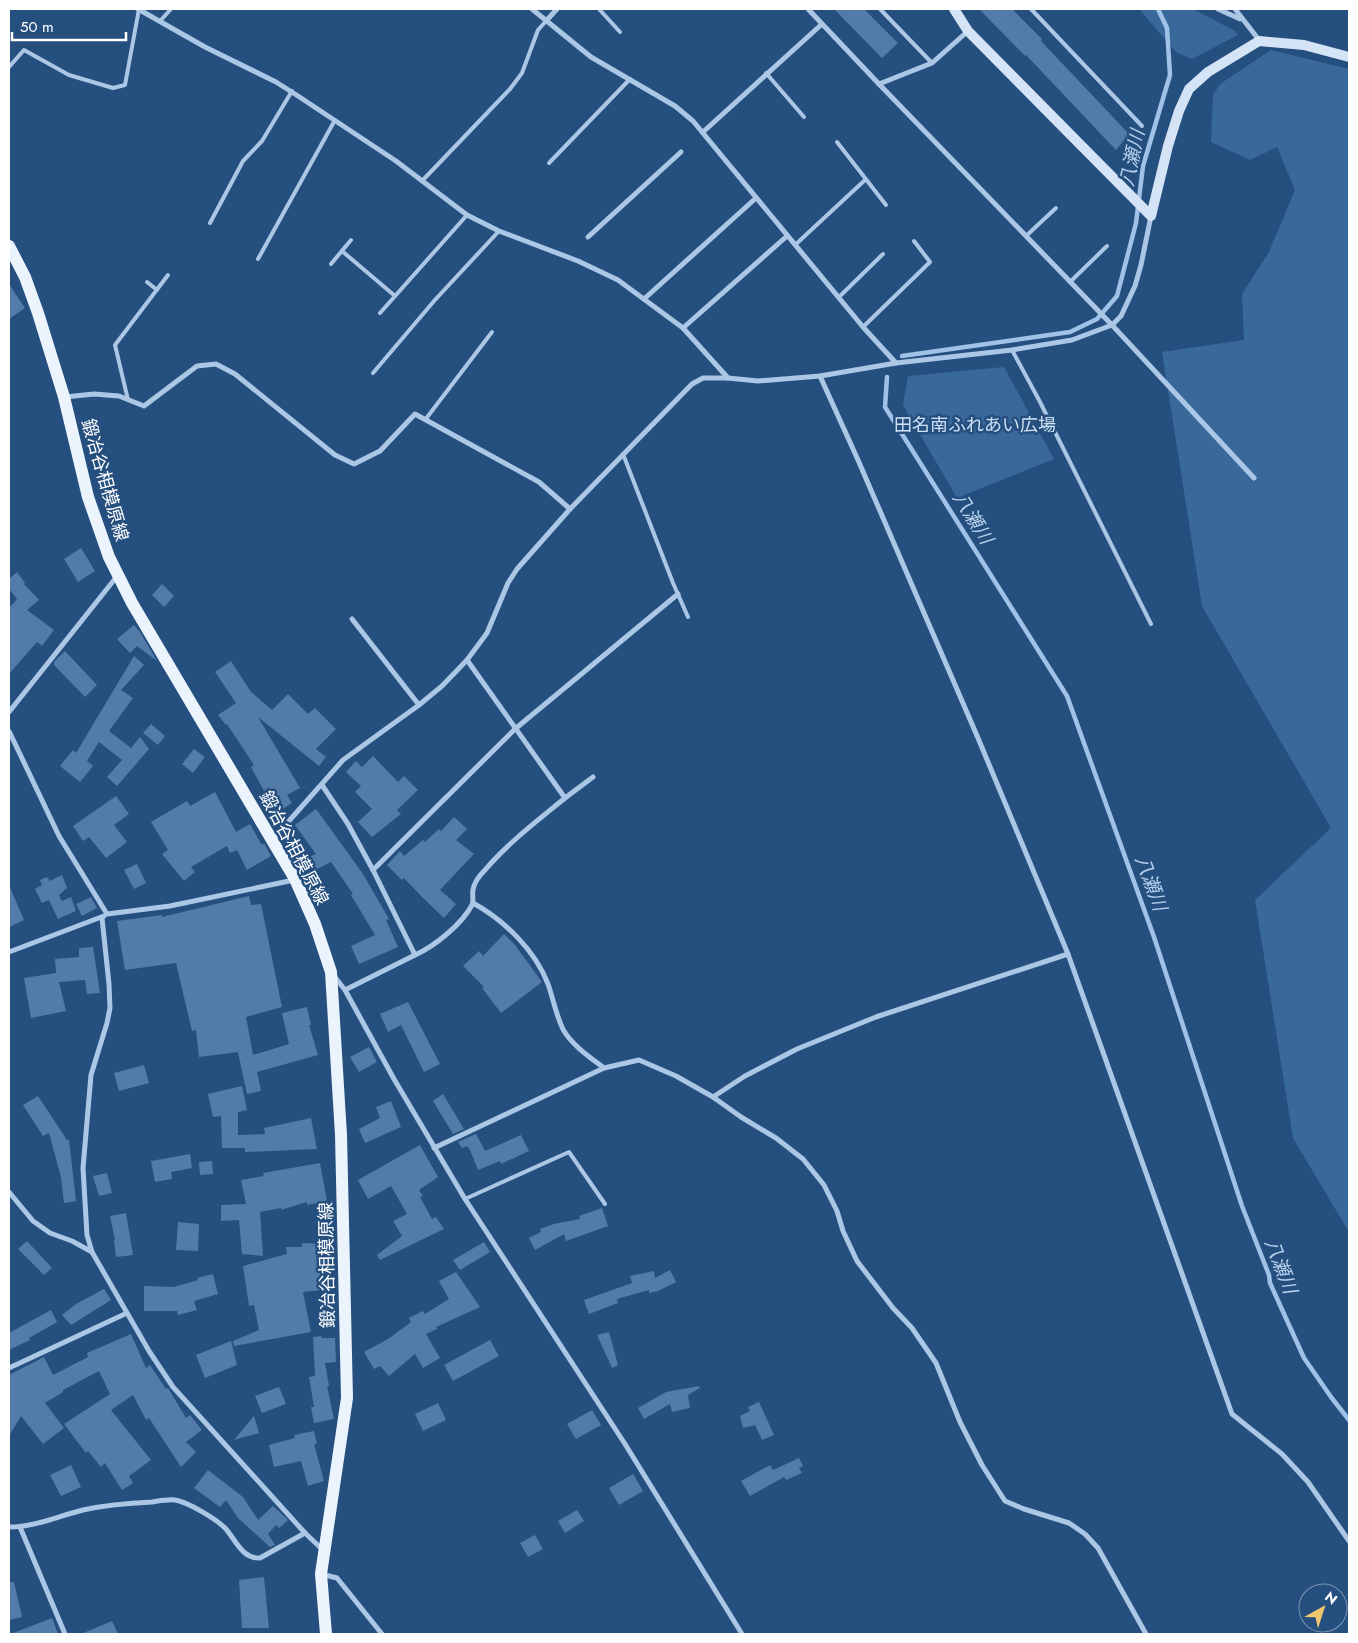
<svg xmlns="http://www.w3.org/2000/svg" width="1358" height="1643" viewBox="0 0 1358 1643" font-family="Jost,'Noto Sans JP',sans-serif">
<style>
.green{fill:#39699b}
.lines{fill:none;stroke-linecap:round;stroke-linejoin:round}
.stream{stroke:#9fc2e6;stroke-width:4.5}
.building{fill:#527ba8}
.lane{stroke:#abc7e5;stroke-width:4}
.street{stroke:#abc7e5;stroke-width:5}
.secondary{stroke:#d4e3f5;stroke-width:10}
.primary{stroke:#ebf3fd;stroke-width:12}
.labels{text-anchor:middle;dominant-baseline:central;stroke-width:5;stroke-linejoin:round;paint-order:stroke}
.park-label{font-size:18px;fill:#cee0f4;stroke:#254f7e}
.street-label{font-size:18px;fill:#fff;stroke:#254f7e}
.water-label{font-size:19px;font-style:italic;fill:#b6d1ed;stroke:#254f7e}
</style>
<rect width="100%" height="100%" fill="#254f7e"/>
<!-- green -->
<g class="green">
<polygon points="1139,9 1193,9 1235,31 1238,35 1192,59 1176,52"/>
<polygon points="1271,50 1349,69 1349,1232 1293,1138 1255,900 1331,828 1202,606 1162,352 1244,340 1242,294 1269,252 1295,190 1277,147 1250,160 1211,142 1213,95 1220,84"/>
<polygon points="1004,367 1054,459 957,498 903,405 908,376"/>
</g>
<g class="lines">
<!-- stream -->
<g class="stream">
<polyline points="902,356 1070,332 1097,319 1117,296 1136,223 1143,166 1170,75 1167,28 1158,9"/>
<polyline points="887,377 885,407 1067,696 1154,937 1242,1206 1269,1275 1270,1283 1304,1358 1331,1397 1349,1420"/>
</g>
</g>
<!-- building -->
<g class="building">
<polygon points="834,9 864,9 898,43 882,58"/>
<polygon points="979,9 1012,9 1042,39 1041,41 1129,134 1116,150 1026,55 1025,56"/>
<polygon points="9,284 25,308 9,319"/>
<polygon points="81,548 95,571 78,582 64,559"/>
<polygon points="17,572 25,583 24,584 39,600 27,610 54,630 42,646 37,642 9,674 9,608 17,599 9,589 9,579"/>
<polygon points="162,584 174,596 164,607 152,595"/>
<polygon points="134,625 140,632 157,661 137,646 130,653 117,639"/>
<polygon points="65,651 97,685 85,697 54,665 54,662"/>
<polygon points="134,656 144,665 121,690 133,698 109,731 131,748 140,737 149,749 117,786 107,777 122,760 99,742 87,761 93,766 80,782 60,766 73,750 76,753"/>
<polygon points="231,661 251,692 272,710 288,694 308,714 315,708 336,729 316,749 326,757 319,766 258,717 300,788 287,795 292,803 276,813 251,767 254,765 227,724 226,725 218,715 236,703 215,672"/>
<polygon points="151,724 165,736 158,745 143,733"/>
<polygon points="194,749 205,757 193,773 182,764"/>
<polygon points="373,756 398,782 404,776 418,790 397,810 401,814 372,837 358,822 372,809 355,792 361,786 346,772 356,761 362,767"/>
<polygon points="215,792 236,832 250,824 262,845 264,843 271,856 247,870 237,850 230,853 227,846 191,867 195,872 184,881 162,854 168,850 151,822 187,801 190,806"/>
<polygon points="116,796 129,814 114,825 127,842 106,858 89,837 83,841 73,826"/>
<polygon points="316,809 363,874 389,919 386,920 398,947 359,964 351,946 375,935 351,895 353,894 331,862 315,870 309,857 316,854 295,825"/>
<polygon points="454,817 467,829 456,840 474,854 440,890 456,904 444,918 422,897 404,878 402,880 387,865 400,851 404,856 423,840 425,842 439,829 441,831"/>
<polygon points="137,864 146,883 134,889 124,870"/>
<polygon points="62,875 67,888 59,895 62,901 71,897 76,911 58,919 49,900 42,903 35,889 42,885 40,880 47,877 50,881"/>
<polygon points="9,885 24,920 9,927"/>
<polygon points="249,896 251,905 261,904 282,1007 246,1017 253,1055 289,1044 282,1013 307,1007 311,1025 309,1025 318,1055 257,1072 261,1091 247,1094 238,1052 199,1057 196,1030 192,1031 176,963 125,970 117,921 162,915 162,917"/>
<polygon points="91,897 97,908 82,916 76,904"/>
<polygon points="504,934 515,945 542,982 501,1013 482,988 484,987 463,966 479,951 483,956"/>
<polygon points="93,947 100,993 87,994 85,980 59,982 66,1011 31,1018 24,978 56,973 55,959 79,957 79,948"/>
<polygon points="408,1002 440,1064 424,1072 401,1025 388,1032 380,1014"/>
<polygon points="369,1047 377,1062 359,1072 350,1057"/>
<polygon points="144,1065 149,1083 119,1091 114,1073"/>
<polygon points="242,1086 247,1110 238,1112 238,1135 265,1134 264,1128 311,1118 317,1149 245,1152 245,1148 222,1148 221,1116 213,1117 208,1094"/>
<polygon points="443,1094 464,1129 453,1134 433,1101"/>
<polygon points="38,1096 67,1140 69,1140 76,1201 64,1203 61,1177 49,1133 43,1136 23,1105"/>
<polygon points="391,1101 401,1127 365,1143 359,1129 380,1118 376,1107"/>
<polygon points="476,1134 485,1151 521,1135 529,1151 501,1164 500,1161 478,1170 470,1150 467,1146 462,1148 458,1142"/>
<polygon points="420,1145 438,1177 419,1190 423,1196 420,1197 432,1219 436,1217 444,1229 380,1260 377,1255 402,1236 393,1221 407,1214 391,1186 368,1199 358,1180"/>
<polygon points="190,1154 192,1168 171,1172 172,1179 155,1182 151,1161"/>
<polygon points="212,1161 213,1174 200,1175 199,1162"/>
<polygon points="320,1163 327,1201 307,1205 307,1202 281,1210 281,1208 260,1212 263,1256 242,1254 239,1220 221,1221 221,1205 246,1204 241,1180 264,1176 263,1173"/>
<polygon points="107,1173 112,1193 99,1196 93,1176"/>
<polygon points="602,1208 608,1226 566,1241 564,1234 535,1250 529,1238 541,1232 540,1229 554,1224 580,1219 579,1216"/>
<polygon points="126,1213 133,1255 116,1257 114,1240 115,1240 110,1216"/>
<polygon points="178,1222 199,1224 198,1251 176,1250"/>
<polygon points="27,1241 52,1268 44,1275 18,1249"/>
<polygon points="484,1242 490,1252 460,1270 453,1260"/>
<polygon points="302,1243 325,1244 324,1271 332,1270 334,1289 303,1292 311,1332 234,1346 233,1341 259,1330 254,1305 249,1306 243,1266 287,1254 286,1247 302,1247"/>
<polygon points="670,1270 676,1282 658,1291 649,1293 649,1290 617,1299 618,1303 589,1314 584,1300 632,1283 630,1276 654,1271 655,1278"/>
<polygon points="456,1272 480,1307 436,1327 437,1329 426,1334 440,1358 423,1368 415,1354 389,1376 380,1366 374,1369 364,1352 388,1339 411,1322 409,1318 423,1311 425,1314 449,1299 439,1281"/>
<polygon points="213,1274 218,1294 194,1301 197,1310 178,1315 177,1311 144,1311 144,1286 174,1287 198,1280 197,1278"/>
<polygon points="104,1289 111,1300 71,1325 62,1315 76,1304"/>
<polygon points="51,1310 57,1322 29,1338 30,1340 9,1350 9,1333"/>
<polygon points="609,1332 618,1365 612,1368 597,1335"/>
<polygon points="131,1334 146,1368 150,1365 166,1389 168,1388 186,1418 190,1415 202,1430 186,1442 196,1452 181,1467 149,1418 146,1420 133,1395 111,1410 151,1460 129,1476 133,1483 122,1490 105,1463 101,1467 88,1451 86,1453 64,1424 110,1394 99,1371 63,1390 63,1392 45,1403 64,1428 43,1444 21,1416 9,1436 9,1375 44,1357 53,1375 88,1357 87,1353"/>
<polygon points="321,1336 322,1338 335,1338 336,1362 325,1363 329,1386 327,1386 334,1419 314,1423 311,1407 314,1407 309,1377 315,1376 313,1337"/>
<polygon points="490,1340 499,1356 453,1381 444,1365"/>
<polygon points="231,1341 237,1365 205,1378 196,1355"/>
<polygon points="699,1386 700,1388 688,1395 690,1408 672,1412 670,1404 644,1419 638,1408 666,1392"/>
<polygon points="279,1387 286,1404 262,1413 255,1396"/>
<polygon points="759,1402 774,1435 762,1440 755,1425 743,1428 740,1416 750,1411 748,1407"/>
<polygon points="438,1403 446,1420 423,1431 415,1414"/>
<polygon points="592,1410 601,1425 576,1439 567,1424"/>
<polygon points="254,1416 259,1433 234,1440"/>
<polygon points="314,1431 317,1444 314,1444 324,1481 308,1486 301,1461 274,1467 269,1445 295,1438 294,1435"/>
<polygon points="799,1458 803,1466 799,1468 802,1473 786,1480 784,1477 750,1496 741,1481 770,1465 773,1470"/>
<polygon points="71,1465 81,1487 61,1496 50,1475"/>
<polygon points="208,1470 243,1497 258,1520 273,1506 288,1520 279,1528 276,1525 268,1534 275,1545 270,1547 238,1518 226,1500 220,1507 194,1488"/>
<polygon points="633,1474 643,1491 619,1505 609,1488"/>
<polygon points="577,1510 584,1521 565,1533 558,1521"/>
<polygon points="535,1535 543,1549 528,1557 520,1543"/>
<polygon points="264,1577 269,1628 242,1628 239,1580"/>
<polygon points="9,1582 14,1582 22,1617 9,1620"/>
<polygon points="52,1618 58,1634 13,1634 13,1633"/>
<polygon points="112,1621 118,1634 81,1634"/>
</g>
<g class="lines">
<!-- lane -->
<g class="lane">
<polyline points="599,9 620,32"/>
<polyline points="880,9 932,63"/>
<polyline points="1031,9 1142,126"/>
<polyline points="160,21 171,9"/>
<polyline points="9,67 24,50 69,75 113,88 125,85 139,9"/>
<polyline points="766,73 804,117"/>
<polyline points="837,142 886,205"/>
<polyline points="549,163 630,79"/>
<polyline points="422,181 510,89 522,73 538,30 546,21"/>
<polyline points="210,223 243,161 262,141 292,91"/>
<polyline points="1026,236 1056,208"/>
<polyline points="795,245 865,180"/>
<polyline points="342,251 395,296"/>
<polyline points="258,259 335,120"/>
<polyline points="331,264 351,240"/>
<polyline points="147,282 157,290"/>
<polyline points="1070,282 1107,246"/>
<polyline points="839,297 883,254"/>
<polyline points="380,313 467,215"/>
<polyline points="863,327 930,262 914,241"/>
<polyline points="1012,350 1039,400 1151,624"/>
<polyline points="373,373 434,301 499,231"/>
<polyline points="128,400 115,345 168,275"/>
<polyline points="425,420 492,332"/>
<polyline points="623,454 673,583 688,617"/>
<polyline points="465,1199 569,1152 605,1204"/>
</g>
<!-- street -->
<g class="street">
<polyline points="138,9 205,47 276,82 298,96 396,161 467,215 499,231 578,261 618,280 683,328 728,378"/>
<polyline points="532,9 591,57 675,106 693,121 863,327 896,363"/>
<polyline points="808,9 879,84 932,63 968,31"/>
<polyline points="1218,9 1240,19"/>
<polyline points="1235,9 1259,40"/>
<polyline points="546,21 557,9"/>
<polyline points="879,84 1112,325 1254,478"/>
<polyline points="703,132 822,24"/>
<polyline points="588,237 681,152"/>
<polyline points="644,299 756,198"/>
<polyline points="683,328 787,236"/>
<polyline points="820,376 858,460 978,738 1068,954 1232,1414 1282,1454 1308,1482 1349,1541"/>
<polyline points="65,397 94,394 119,396 144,406 197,366 216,364 235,374 335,455 354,464 380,451 415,414 539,482 570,509"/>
<polyline points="352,619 419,705"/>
<polyline points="9,712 118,575"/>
<polyline points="9,731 59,836 107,914 170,906 294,880"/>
<path d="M322,785l26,39 25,46 42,85c20,-9 47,-31 57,-50 2,-5 0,-10 1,-15 1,-8 7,-15 12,-20 23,-27 52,-49 80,-72l-98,-138"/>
<polyline points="565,798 593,777"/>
<polyline points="273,839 343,760 419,705 442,686 467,660 487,633 508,583 517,569 570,509 692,384 703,378 728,378 758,381 820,376 896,363 1012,350 1072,340 1112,325 1121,316 1135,286 1141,265 1151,216"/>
<polyline points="373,870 515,729 678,594"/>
<path d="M473,903c31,17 62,47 75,81 5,14 9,35 16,47 9,15 27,27 40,37l35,-8 37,16 37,21 28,20 35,21 27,21 21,26 13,26 6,20 14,30 36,47 19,20 24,35 24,59 22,43 23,36 19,8 45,14 16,11 13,14 48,86"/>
<polyline points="9,952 104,916"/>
<polyline points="334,976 345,990 394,1079 465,1199 625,1444 742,1634"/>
<polyline points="345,990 415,955"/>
<polyline points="713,1097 745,1076 797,1049 876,1017 1068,954"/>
<polyline points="434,1148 604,1068"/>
<polyline points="9,1192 33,1221 50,1233 72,1241 92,1252 149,1351 173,1387 305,1533 323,1550"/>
<polyline points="92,1252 87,1235 83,1168 91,1075 107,1023 110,1008 109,984 102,918"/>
<polyline points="9,1368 127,1313"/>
<path d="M9,1527c26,0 49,-11 74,-17 23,-5 46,-7 69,-8 7,-1 16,-3 23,-2 13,2 41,19 50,28 11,12 17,31 35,30l45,-25"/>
<polyline points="20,1527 65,1634"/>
<polyline points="321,1574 337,1578 382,1634"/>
</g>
<!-- secondary -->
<polyline class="secondary" points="954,9 968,31 1151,216 1168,146 1179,111 1189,89 1208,72 1259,41 1304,45 1349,57"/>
<!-- primary -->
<polyline class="primary" points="9,246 25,277 38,313 64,397 88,497 109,557 132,603 295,879 315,924 331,972 341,1135 347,1398 321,1574 326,1634"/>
</g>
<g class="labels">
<!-- park labels -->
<g class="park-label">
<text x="975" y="425">田名南ふれあい広場</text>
</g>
<!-- street labels -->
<g class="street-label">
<text transform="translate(105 480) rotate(74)">鍛冶谷相模原線</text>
<text transform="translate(294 848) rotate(62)">鍛冶谷相模原線</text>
<text transform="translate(327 1265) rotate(-91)">鍛冶谷相模原線</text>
</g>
<!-- water labels -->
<g class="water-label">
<text transform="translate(1132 158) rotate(-78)">八瀬川</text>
<text transform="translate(973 518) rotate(58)">八瀬川</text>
<text transform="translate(1151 883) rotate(70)">八瀬川</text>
<text transform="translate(1281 1266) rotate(69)">八瀬川</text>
</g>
</g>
<!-- border -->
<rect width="1358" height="1643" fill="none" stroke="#ffffff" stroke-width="20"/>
<!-- north arrow -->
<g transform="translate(1323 1608) rotate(39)"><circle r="24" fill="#254f7e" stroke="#7c95b2"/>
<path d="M0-4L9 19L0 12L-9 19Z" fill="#efc56f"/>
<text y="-8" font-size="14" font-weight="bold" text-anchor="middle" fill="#ffffff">N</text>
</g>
<!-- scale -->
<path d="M12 32v8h114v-8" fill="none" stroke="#ffffff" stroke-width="2.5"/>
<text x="20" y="32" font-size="15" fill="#ffffff" stroke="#254f7e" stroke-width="4" paint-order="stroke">50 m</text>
</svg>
